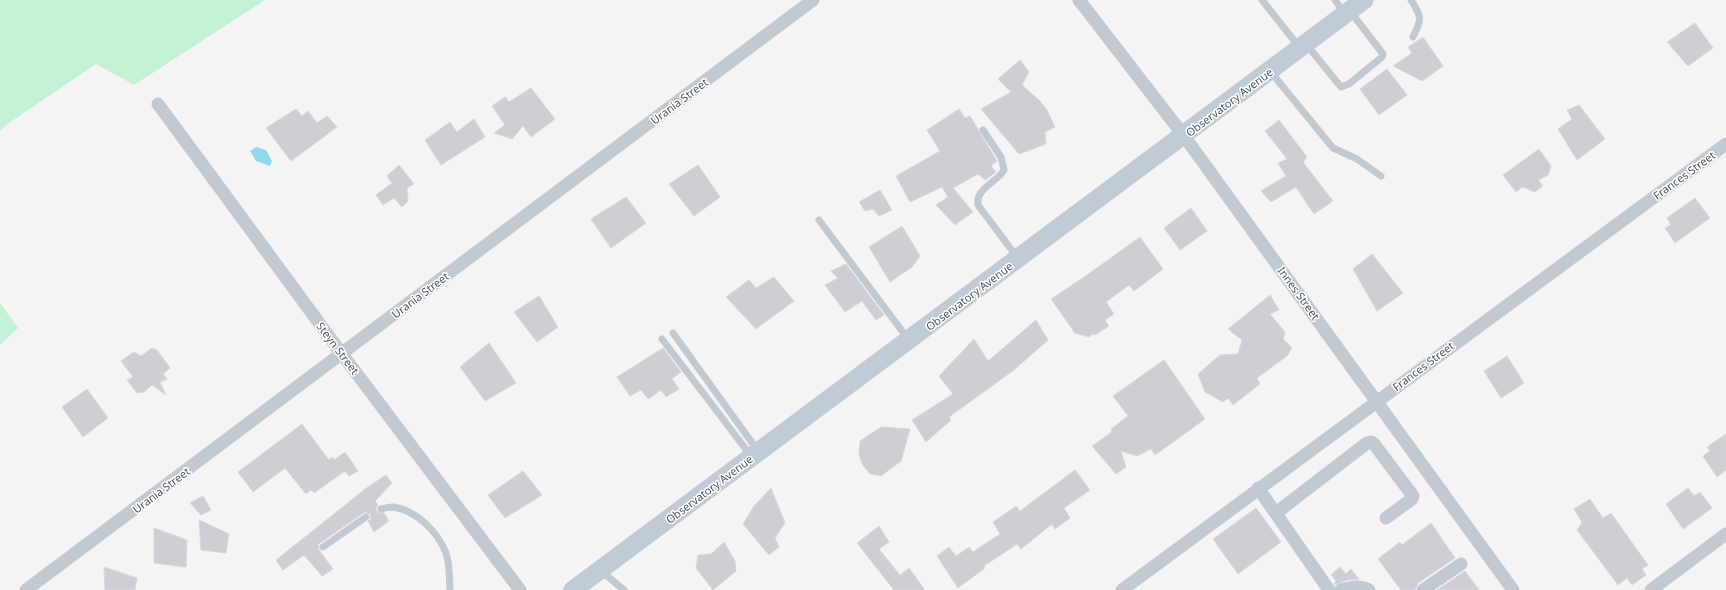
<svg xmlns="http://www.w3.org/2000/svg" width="1726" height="590" viewBox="0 0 1726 590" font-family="'Noto Sans',sans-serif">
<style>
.green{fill:#c3f1d5}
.water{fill:#90daee}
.building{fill:#cdcfd5;stroke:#d7d9de}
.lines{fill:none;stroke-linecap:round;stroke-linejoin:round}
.lane{stroke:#c1cad2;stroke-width:7}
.street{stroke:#c1cad2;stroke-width:13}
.secondary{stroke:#c1cbd6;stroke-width:19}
.labels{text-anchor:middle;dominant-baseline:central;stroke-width:3;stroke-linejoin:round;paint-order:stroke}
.street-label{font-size:11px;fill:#4a5661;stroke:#fff}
</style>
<rect width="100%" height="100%" fill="#f5f3f3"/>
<!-- green -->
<g class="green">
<polygon points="0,0 265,0 134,85 96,64 6,125 0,131"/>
<polygon points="0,303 18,328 0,345"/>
</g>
<!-- water -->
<polygon class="water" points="256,147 266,150 272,161 270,166 256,161 250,151"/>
<!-- building -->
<g class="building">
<polygon points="1695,23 1713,48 1688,66 1667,42"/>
<polygon points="1423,37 1443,66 1422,81 1393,66 1412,53 1408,47"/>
<polygon points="1020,60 1029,72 1022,85 1040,101 1047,110 1055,127 1045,132 1046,144 1019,154 981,109 1011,92 998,79"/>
<polygon points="1387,69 1407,95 1379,115 1360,89"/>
<polygon points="531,88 555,119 531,137 523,126 512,139 494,133 505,125 492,106 505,97 509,102"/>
<polygon points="1579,105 1605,139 1577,160 1558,129 1572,119 1567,110"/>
<polygon points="296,109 302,116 308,111 317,123 327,116 337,127 291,161 266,128"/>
<polygon points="959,109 965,118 970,116 997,161 991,166 996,172 985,180 978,174 953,188 973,212 955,225 936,205 948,197 942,187 910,202 896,176 940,151 927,130"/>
<polygon points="474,119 485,137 441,165 425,140 450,122 457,132"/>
<polygon points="1279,120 1307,157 1303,162 1333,201 1314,214 1296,187 1271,202 1261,191 1286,176 1278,163 1287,159 1265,131"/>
<polygon points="1539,149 1551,166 1548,175 1538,180 1543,186 1535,192 1522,187 1516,192 1503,175"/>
<polygon points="399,165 414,184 407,188 408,201 402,207 394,198 383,205 376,195 392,183 387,176"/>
<polygon points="698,165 720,197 694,216 669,184"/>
<polygon points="880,190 892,210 879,216 873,209 865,211 859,202"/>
<polygon points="626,197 646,223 611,248 591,219"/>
<polygon points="1695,198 1710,218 1675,243 1665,228 1671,225 1667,218"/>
<polygon points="1191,208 1207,231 1180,250 1164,228"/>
<polygon points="902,226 920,256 912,267 890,282 869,247"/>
<polygon points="1140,237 1163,269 1134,291 1129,285 1106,302 1114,314 1105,320 1109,326 1095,335 1093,334 1089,337 1075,333 1051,299 1087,275"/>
<polygon points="1372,254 1403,293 1377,311 1353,269"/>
<polygon points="846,264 884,315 876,320 862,301 845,312 825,285 838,278 831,271"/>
<polygon points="774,277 794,301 756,329 726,297 749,280 756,288"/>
<polygon points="1270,295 1279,310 1270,314 1285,332 1283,339 1292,348 1287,356 1257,378 1260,384 1233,405 1228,398 1223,402 1205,392 1198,374 1220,355 1238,354 1242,340 1228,329"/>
<polygon points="539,296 558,327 537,342 514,312"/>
<polygon points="1036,320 1048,340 1014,370 949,417 951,420 926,442 912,420 953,394 939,376 974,339 988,361"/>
<polygon points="489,343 516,383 485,401 460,367"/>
<polygon points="152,348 157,350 170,368 163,374 167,379 160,382 166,395 152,385 144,392 137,393 127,380 133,377 121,361 134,352 141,356"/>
<polygon points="663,348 681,372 672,379 679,389 666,397 661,390 648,399 641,390 630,396 617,377"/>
<polygon points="1507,356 1524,383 1501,398 1484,371"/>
<polygon points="1164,360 1205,419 1155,455 1151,449 1137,456 1121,451 1126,467 1116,474 1092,446 1112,432 1111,429 1128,416 1113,396"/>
<polygon points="87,389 108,418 83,437 62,407"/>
<polygon points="302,424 329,460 333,457 334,460 345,452 358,471 349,476 345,471 314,493 311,490 306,494 285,468 253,492 238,472"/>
<polygon points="881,427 910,429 901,461 881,476 870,474 862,464 859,454 860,441"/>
<polygon points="1726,434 1726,470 1717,477 1703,456 1710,451 1707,447"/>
<polygon points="1075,470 1090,490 1064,508 1070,518 1055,529 1052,524 1021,549 1017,544 984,566 985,568 958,588 937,556 949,547 956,556 969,547 973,552 1000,534 993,522 1016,506 1020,511"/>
<polygon points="523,471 542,495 505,518 488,495"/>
<polygon points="386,475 392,483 375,501 378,505 376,508 377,512 384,513 389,521 374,532 368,521 371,519 370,514 365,512 320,543 318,545 319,550 333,569 322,576 304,555 283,570 276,560 369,486"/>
<polygon points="771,488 785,523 775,538 779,547 769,555 743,524 754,506"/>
<polygon points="1688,488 1694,496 1700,492 1712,508 1683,529 1666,504"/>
<polygon points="203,496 211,510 201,515 190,503"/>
<polygon points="1590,499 1603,518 1611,513 1648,565 1642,569 1646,575 1632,585 1627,578 1618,585 1577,530 1582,522 1574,509"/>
<polygon points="1256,508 1281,542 1238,574 1213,539"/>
<polygon points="199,520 229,534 226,553 201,550"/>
<polygon points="1431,523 1455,558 1418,583 1415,590 1401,590 1378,559 1400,542 1402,545"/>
<polygon points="879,526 889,542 879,549 900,575 909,568 925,590 894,590 857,543"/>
<polygon points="154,528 187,540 186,567 154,563"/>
<polygon points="724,542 735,561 736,571 713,590 696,568 698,555 711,554"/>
<polygon points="104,567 137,578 135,590 105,590"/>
<polygon points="1340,567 1346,574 1351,569 1359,579 1347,580 1335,585 1334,583 1336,581 1331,575"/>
<polygon points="1465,571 1479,590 1437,590"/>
</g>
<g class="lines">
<!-- lane -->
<g class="lane">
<polyline points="1262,0 1300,48"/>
<polyline points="1335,0 1345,14"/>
<path d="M1411,0c11,18 11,18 2,37"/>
<polyline points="1306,44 1341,87 1349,84 1382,57 1383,54 1350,11"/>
<polyline points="1270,71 1333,148 1357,159 1381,176"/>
<path d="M983,130l18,27 3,13c-6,12 -29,18 -26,35l39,52"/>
<polyline points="819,220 908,339"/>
<polyline points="673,333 758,451"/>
<polyline points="662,339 751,456"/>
<path d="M381,509c4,-1 9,-2 12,-2 23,3 45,25 53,46 4,12 3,25 4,37"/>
<polyline points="323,547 366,517"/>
<polyline points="601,571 624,590"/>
</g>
<!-- street -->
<g class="street">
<polyline points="1079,0 1184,136 1513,590"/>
<polyline points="158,104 342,354 520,590"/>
<polyline points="1258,488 1329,590"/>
<polyline points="1276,513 1367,443 1371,442 1374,444 1413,496 1412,499 1386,518"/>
<polyline points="26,590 813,0"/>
<polyline points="1122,590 1726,144"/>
<path d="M1341,590c11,-3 18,-5 28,0"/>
<polyline points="1423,590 1461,564"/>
<polyline points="1651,590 1726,534"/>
</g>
<!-- secondary -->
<polyline class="secondary" points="573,590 1364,0"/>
</g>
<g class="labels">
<!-- street labels -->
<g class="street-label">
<text transform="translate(679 101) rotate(-37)">Urania Street</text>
<text transform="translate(1229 102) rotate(-37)">Observatory Avenue</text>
<text transform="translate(1684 175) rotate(-36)">Frances Street</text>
<text transform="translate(1299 293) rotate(54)">Innes Street</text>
<text transform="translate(420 295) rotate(-37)">Urania Street</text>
<text transform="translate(969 296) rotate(-37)">Observatory Avenue</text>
<text transform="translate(338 348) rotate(53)">Steyn Street</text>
<text transform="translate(1423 366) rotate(-37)">Frances Street</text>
<text transform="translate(709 489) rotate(-37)">Observatory Avenue</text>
<text transform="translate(161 490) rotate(-37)">Urania Street</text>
</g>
</g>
</svg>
